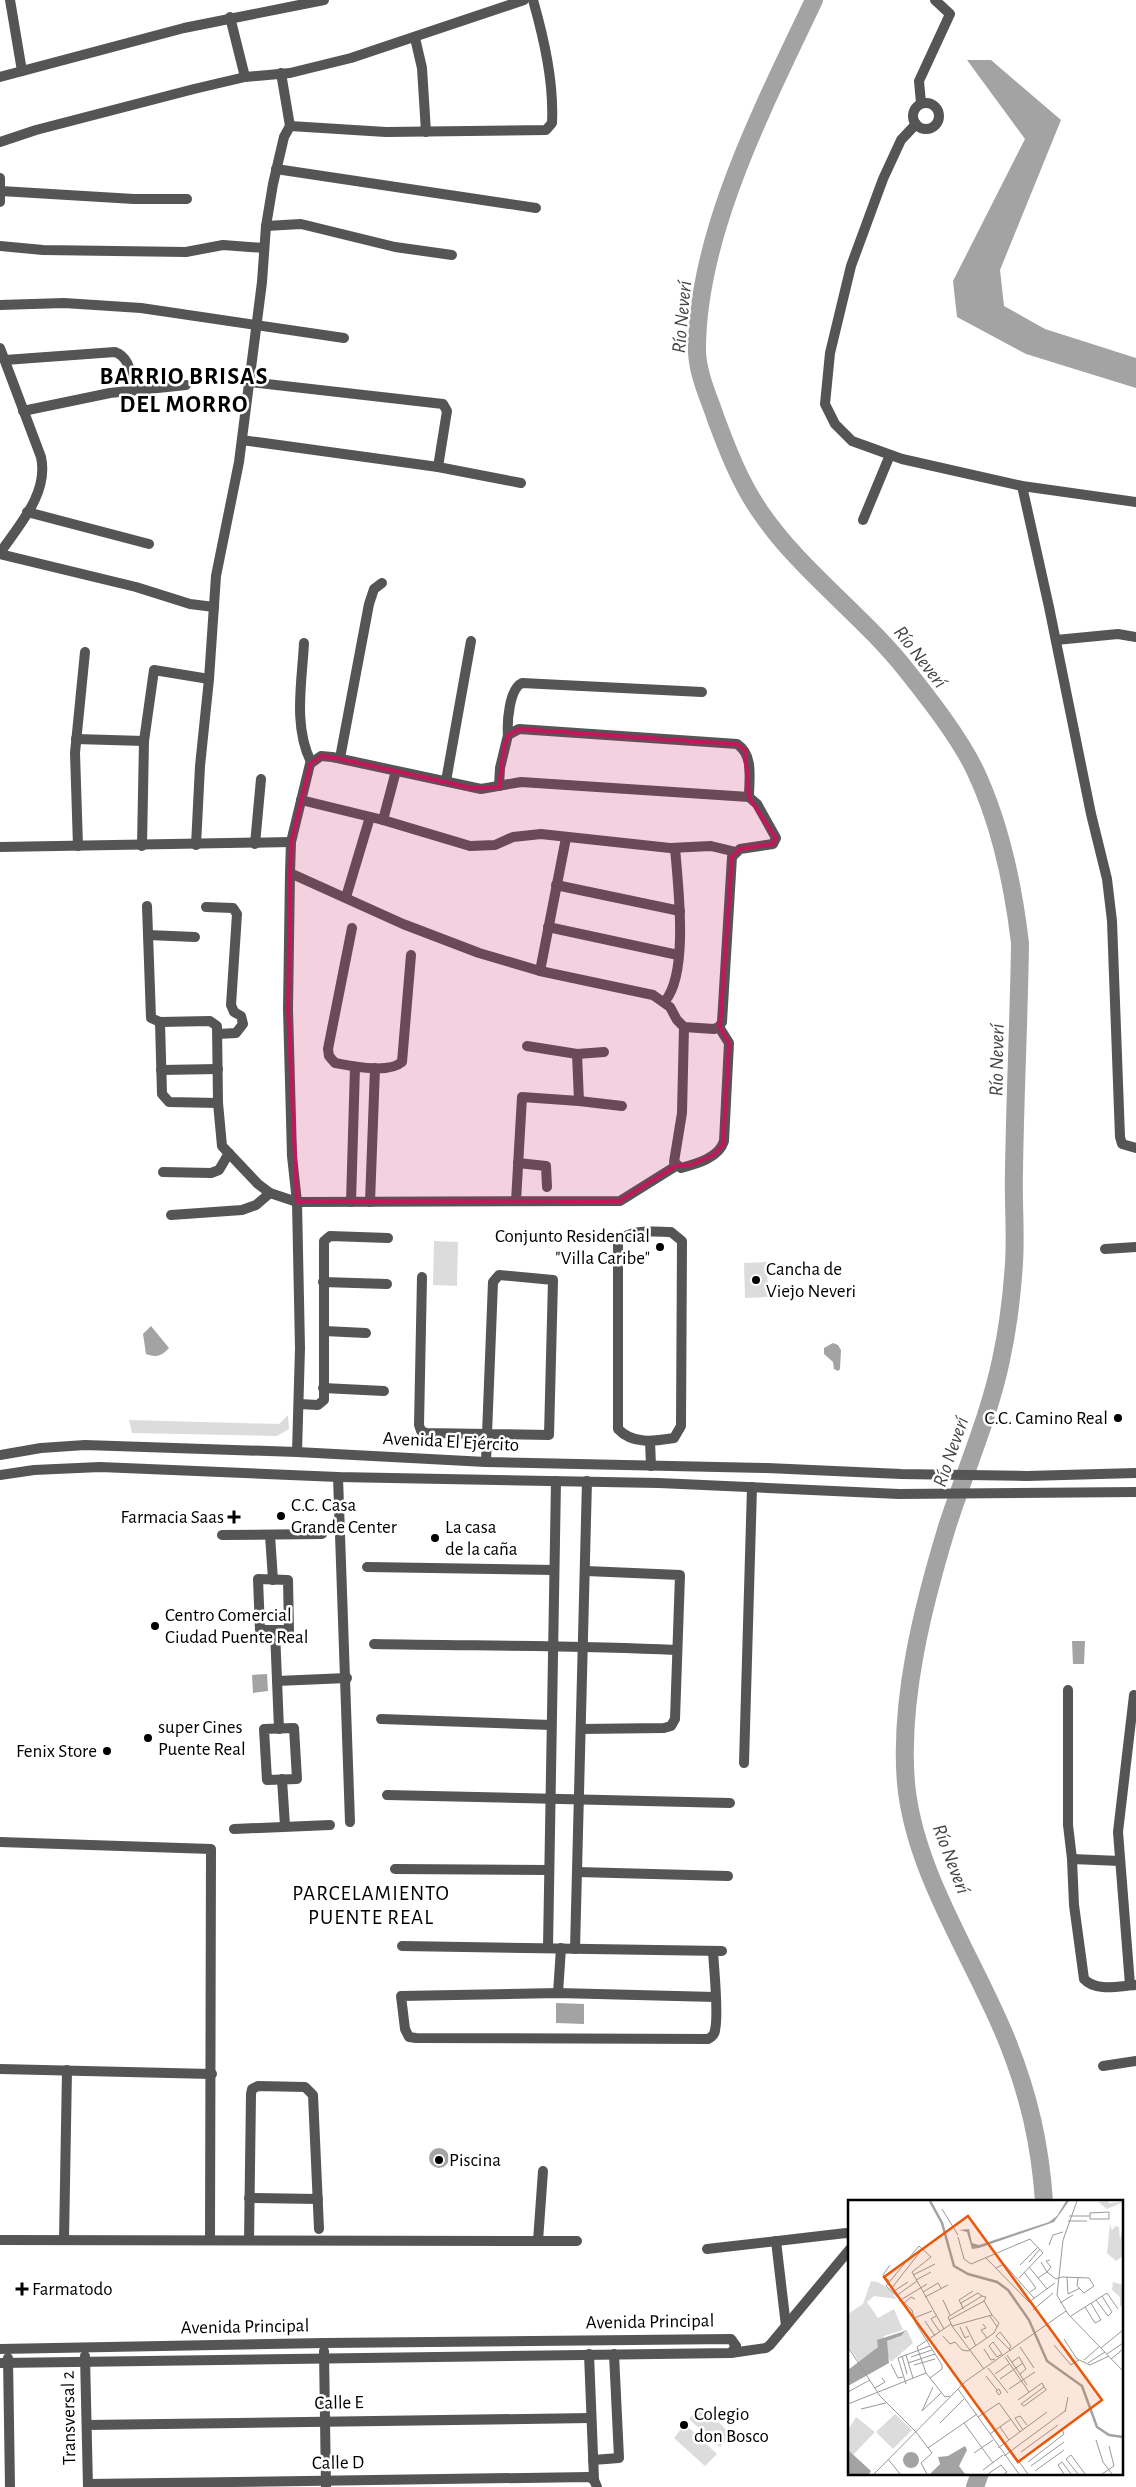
<svg xmlns="http://www.w3.org/2000/svg" width="1136" height="2487" viewBox="0 0 1136 2487" font-family="'Alegreya Sans',sans-serif">
<style>
.green{fill:#dcdcdc}
.water{fill:#a3a3a3}
.lines{fill:none;stroke-linecap:round;stroke-linejoin:round}
.river{stroke:#a3a3a3;stroke-width:18}
.minor{stroke:#555;stroke-width:10}
.tertiary{stroke:#555;stroke-width:10}
.marked{fill:#c2185b;fill-opacity:0.2;stroke:#c2185b;stroke-width:4;stroke-linejoin:round}
.poi-dot{fill:#000;stroke:#fff;stroke-width:2}
.labels{text-anchor:middle;dominant-baseline:central;stroke-width:5;stroke-linejoin:round;paint-order:stroke}
.poi-label{font-size:19px;fill:#000;stroke:#fff;text-anchor:start}
.street-label{font-size:19px;fill:#000;stroke:#fff}
.water-label{font-size:20px;font-style:italic;fill:#444;stroke:#fff}
.quarter-label{font-size:21px;letter-spacing:1px;fill:#000;stroke:#fff}
.district-label{font-size:24px;font-weight:bold;letter-spacing:1px;fill:#000;stroke:#fff}
.inset-river{fill:none;stroke:#a3a3a3;stroke-width:2.5}
.inset-road{fill:none;stroke:#999;stroke-width:1}
.view{fill:#e8590c;fill-opacity:0.15;stroke:#e8590c;stroke-width:2.5}
.inset-edge{fill:none;stroke:#000;stroke-width:2.5}
</style>
<rect width="100%" height="100%" fill="#fff"/>
<!-- green -->
<g class="green">
<polygon points="434,1241 458,1242 457,1286 433,1285"/>
<polygon points="767,1262 768,1297 745,1298 744,1263"/>
<polygon points="288,1415 289,1429 277,1436 132,1433 129,1420 279,1424"/>
<polygon points="700,2405 732,2435 720,2447 689,2419"/>
<polygon points="685,2424 717,2454 705,2466 674,2438"/>
</g>
<!-- water -->
<g class="water">
<polygon points="967,60 991,60 1061,120 1000,270 1004,306 1045,329 1136,358 1136,388 1026,354 957,317 953,281 1025,139"/>
<path d="M151,1326l18,22c-7,8 -13,10 -23,6l-3,-20z"/>
<polygon points="833,1343 838,1345 841,1350 840,1369 838,1371 834,1369 833,1362 824,1354 824,1348"/>
<polygon points="1072,1641 1085,1641 1084,1664 1073,1664"/>
<polygon points="267,1674 268,1691 253,1693 252,1675"/>
<polygon points="556,2003 584,2004 584,2024 556,2023"/>
<circle cx="439" cy="2158" r="10"/>
</g>
<g class="lines">
<!-- river -->
<g class="river">
<path d="M814,0c-49,104 -118,235 -117,352 1,23 12,46 19,67 12,32 24,63 43,91 41,61 103,104 148,161 23,29 51,65 67,97 26,54 39,116 46,175 -1,76 -5,152 -6,228 -1,31 2,61 0,92 -2,31 -6,65 -13,97 -12,57 -36,111 -54,167 -24,79 -48,173 -41,256 8,90 69,177 102,260 21,53 32,101 36,158"/>
<polyline points="975,2487 980,2473"/>
</g>
<!-- minor -->
<g class="minor">
<polyline points="10,0 22,71"/>
<polyline points="230,17 245,77"/>
<polyline points="415,38 422,68 426,132"/>
<polyline points="281,73 290,126"/>
<polyline points="0,77 184,28 324,0"/>
<circle cx="926" cy="116" r="13"/>
<polyline points="921,103 919,81 950,14 935,0"/>
<polyline points="916,124 901,140 883,179 851,266 830,353 825,404 835,424 852,441 902,459 1022,486 1136,502"/>
<polyline points="0,142 36,130 194,89 245,77 290,73 351,58 524,0"/>
<polyline points="276,169 536,208"/>
<polyline points="0,178 0,202"/>
<polyline points="1,191 134,199 187,199"/>
<polyline points="266,226 301,224 395,247 452,255"/>
<polyline points="0,246 43,250 186,252 223,245 264,248"/>
<polyline points="0,305 64,303 141,308 344,338"/>
<path d="M0,348l41,109c8,36 -22,68 -41,96"/>
<path d="M5,360l110,-8c15,5 16,24 21,37"/>
<polyline points="249,382 443,404 447,411 438,467"/>
<polyline points="23,411 110,393 186,385"/>
<polyline points="242,440 438,467 521,483"/>
<polyline points="1022,486 1049,607 1091,814 1107,879 1112,921 1120,1137 1122,1144 1136,1148"/>
<polyline points="27,512 149,544"/>
<polyline points="863,520 890,455"/>
<polyline points="0,554 136,587 190,604 214,607"/>
<polyline points="1056,640 1118,634 1136,637"/>
<path d="M304,643c-2,39 -11,83 7,119"/>
<path d="M508,735c-1,-12 1,-46 14,-52l180,9"/>
<polyline points="76,739 144,741"/>
<polyline points="340,758 369,604 374,589 382,583"/>
<polyline points="446,781 471,641"/>
<path d="M499,786l1,-18 8,-33 11,-6 218,15c17,11 12,35 12,53"/>
<polyline points="301,800 383,820 470,846 495,845 513,837 541,834 670,848 711,846 736,852"/>
<polyline points="383,820 396,771"/>
<polyline points="255,844 261,779"/>
<path d="M196,845l4,-79 9,-87 7,-103 23,-114 23,-180 4,-56 7,-42 11,-47 6,-11 96,6 160,-2 6,-7c2,-41 -8,-84 -19,-123"/>
<polyline points="78,846 75,753 85,652"/>
<polyline points="142,846 144,741 154,670 209,679"/>
<polyline points="0,847 291,842"/>
<polyline points="290,873 403,924 479,953 540,971 653,995 670,1007 677,1020 684,1027 714,1029 719,1027 722,1022 732,857 740,849 773,844 776,838 757,804 749,797 521,782 481,789 332,757 321,756 310,764 291,842 290,873 288,1009 292,1156 297,1202 300,1348 297,1452"/>
<polyline points="556,885 680,911"/>
<polyline points="346,897 370,817"/>
<polyline points="147,906 151,1018 160,1022 210,1021 217,1026 218,1103 222,1146 258,1184 270,1193 297,1202 620,1201 676,1166"/>
<polyline points="206,907 233,908 237,914 231,1005 234,1012 241,1016 243,1024 236,1033 218,1034"/>
<polyline points="548,927 678,955"/>
<path d="M352,928l-24,121 1,7 6,7c17,3 53,11 67,-1l9,-107"/>
<polyline points="148,935 195,937"/>
<polyline points="540,971 566,838"/>
<path d="M665,1001c24,-28 13,-116 10,-153"/>
<polyline points="160,1022 162,1094 169,1102 218,1103"/>
<path d="M684,1027l-2,86 -8,49 7,6c15,-4 38,-10 43,-27l5,-98 -10,-16"/>
<polyline points="527,1046 577,1054 604,1052"/>
<polyline points="161,1070 218,1069"/>
<polyline points="579,1101 622,1106"/>
<polyline points="518,1163 546,1166 547,1187"/>
<polyline points="163,1172 211,1173 219,1170 229,1153"/>
<polyline points="516,1201 522,1097 579,1101 577,1054"/>
<polyline points="351,1202 355,1067"/>
<polyline points="370,1202 375,1068"/>
<polyline points="171,1215 242,1210 256,1205 270,1193"/>
<path d="M671,1232l11,9 -1,185 -7,12c-19,3 -41,7 -56,-9v-186c9,-15 38,-11 53,-11z"/>
<polyline points="1105,1249 1136,1247"/>
<polygon points="499,1275 553,1280 549,1435 487,1434 493,1282"/>
<polyline points="422,1277 419,1425 421,1431 426,1433 487,1434 486,1462"/>
<polyline points="323,1282 387,1284"/>
<polyline points="324,1331 366,1333"/>
<polyline points="323,1388 384,1391"/>
<polyline points="299,1404 318,1405 324,1400 324,1241 330,1236 388,1238"/>
<polyline points="650,1441 651,1466"/>
<polyline points="338,1477 350,1822"/>
<polyline points="222,1535 322,1534"/>
<polyline points="270,1535 273,1580"/>
<polyline points="367,1567 554,1570"/>
<polygon points="258,1579 288,1580 289,1630 260,1630"/>
<polyline points="275,1631 279,1729"/>
<path d="M374,1644c100,2 201,1 302,6"/>
<polyline points="277,1681 347,1678"/>
<path d="M1068,1690v135l4,34 2,46 10,74c12,13 35,7 52,6"/>
<polyline points="381,1719 551,1725"/>
<polygon points="294,1728 297,1779 267,1780 264,1729"/>
<polyline points="581,1729 664,1728 671,1726 675,1719 680,1575 586,1571"/>
<polyline points="744,1763 752,1487"/>
<polyline points="282,1779 285,1826"/>
<polyline points="387,1795 730,1803"/>
<polyline points="234,1829 330,1825"/>
<polyline points="0,1842 211,1849 210,2240"/>
<polyline points="1072,1859 1120,1861"/>
<polyline points="395,1869 549,1870"/>
<polyline points="577,1872 728,1876"/>
<polyline points="402,1946 722,1951"/>
<polyline points="548,1948 556,1481"/>
<polyline points="575,1949 587,1481"/>
<path d="M713,1951c1,19 6,63 2,79 0,4 -3,7 -7,9l-292,-1 -7,-1 -4,-8 -4,-33 157,-3 157,4"/>
<polyline points="1130,1985 1118,1832 1134,1695"/>
<polyline points="558,1993 561,1948"/>
<polyline points="1103,2066 1136,2061"/>
<polyline points="0,2069 212,2074"/>
<polyline points="249,2198 318,2199"/>
<polyline points="0,2240 577,2241"/>
<polyline points="64,2240 67,2070"/>
<polyline points="249,2240 251,2094 252,2089 258,2086 305,2087 313,2095 319,2229"/>
<polyline points="538,2241 543,2171"/>
<polyline points="776,2241 786,2326"/>
<polyline points="707,2249 846,2233 850,2234"/>
<polyline points="0,2349 324,2343 731,2339 736,2346 731,2353 0,2363"/>
<polyline points="324,2351 326,2487"/>
<polyline points="731,2353 766,2348 770,2345 850,2249"/>
<polyline points="589,2354 594,2480"/>
<polyline points="85,2356 88,2487"/>
<polyline points="8,2358 10,2487"/>
<polyline points="87,2425 591,2418"/>
<polyline points="593,2460 619,2458 614,2354"/>
<polyline points="88,2484 589,2477 594,2480 597,2487"/>
</g>
<!-- tertiary -->
<g class="tertiary">
<polyline points="0,1455 41,1448 85,1445 297,1452 486,1462 767,1468 901,1474 1027,1476 1136,1473"/>
<polyline points="0,1475 34,1470 100,1467 338,1477 659,1483 899,1494 1136,1492"/>
</g>
</g>
<!-- marked area -->
<path class="marked" d="M519,729l218,15 8,6 4,47 27,41 -3,6 -33,5 -8,8 -12,170 9,16 -6,102 -9,10 -23,10 -15,1 -56,35 -323,1 -9,-193 2,-136 1,-31 19,-78 11,-8 11,1 141,31 26,-1 5,-41 4,-11z"/>
<!-- markers -->
<g class="poi-dot">
<circle cx="660" cy="1247" r="5"/>
<circle cx="756" cy="1280" r="5"/>
<circle cx="1118" cy="1418" r="5"/>
<circle cx="281" cy="1516" r="5"/>
<path d="M231.5 1509.5h5v5h5v5h-5v5h-5v-5h-5v-5h5z"/>
<circle cx="435" cy="1538" r="5"/>
<circle cx="155" cy="1626" r="5"/>
<circle cx="148" cy="1738" r="5"/>
<circle cx="107" cy="1751" r="5"/>
<circle cx="439" cy="2160" r="5"/>
<path d="M19.5 2281.5h5v5h5v5h-5v5h-5v-5h-5v-5h5z"/>
<circle cx="684" cy="2425" r="5"/>
</g>
<g class="labels">
<!-- poi labels -->
<g class="poi-label">
<text x="650" y="1236" text-anchor="end">Conjunto Residencial<tspan x="650" dy="22">"Villa Caribe"</tspan></text>
<text x="766" y="1269">Cancha de<tspan x="766" dy="22">Viejo Neveri</tspan></text>
<text x="1108" y="1418" text-anchor="end">C.C. Camino Real</text>
<text x="291" y="1505">C.C. Casa<tspan x="291" dy="22">Grande Center</tspan></text>
<text x="224" y="1517" text-anchor="end">Farmacia Saas</text>
<text x="445" y="1527">La casa<tspan x="445" dy="22">de la caña</tspan></text>
<text x="165" y="1615">Centro Comercial<tspan x="165" dy="22">Ciudad Puente Real</tspan></text>
<text x="158" y="1727">super Cines<tspan x="158" dy="22">Puente Real</tspan></text>
<text x="97" y="1751" text-anchor="end">Fenix Store</text>
<text x="449" y="2160">Piscina</text>
<text x="32" y="2289">Farmatodo</text>
<text x="694" y="2414">Colegio<tspan x="694" dy="22">don Bosco</tspan></text>
</g>
<!-- street labels -->
<g class="street-label">
<text transform="translate(451 1442) rotate(3)">Avenida El Ejército</text>
<text transform="translate(650 2322) rotate(-1)">Avenida Principal</text>
<text transform="translate(245 2327) rotate(-1)">Avenida Principal</text>
<text transform="translate(339 2403) rotate(-1)">Calle E</text>
<text transform="translate(69 2418) rotate(-91)">Transversal 2</text>
<text transform="translate(338 2463) rotate(-1)">Calle D</text>
</g>
<!-- water labels -->
<g class="water-label">
<text transform="translate(682 317) rotate(-85)">Río Neverí</text>
<text transform="translate(920 657) rotate(52)">Río Neverí</text>
<text transform="translate(997 1060) rotate(-89)">Río Neverí</text>
<text transform="translate(951 1452) rotate(-71)">Río Neverí</text>
<text transform="translate(951 1859) rotate(69)">Río Neverí</text>
</g>
<!-- quarter labels -->
<g class="quarter-label">
<text x="371" y="1893">PARCELAMIENTO<tspan x="371" dy="24">PUENTE REAL</tspan></text>
</g>
<!-- district labels -->
<g class="district-label">
<text x="184" y="377">BARRIO BRISAS<tspan x="184" dy="28">DEL MORRO</tspan></text>
</g>
</g>
<!-- overview -->
<g transform="translate(848 2200)">
<rect width="275" height="275" fill="#fff"/>
<path d="M260,1v2l15,-1 -16,7 -9,-7zM262,24l2,6 4,-4 3,1 1,13 3,-12v28l-7,5 -9,-8zM23,81l7,1 14,9 4,8 -22,-3 -7,6 11,16 16,-9 9,21 -19,6 -6,11 -19,15 -11,-17v-31l15,-10zM265,82l10,3v23l-3,-3v-8l-8,-7zM56,130h3l6,13 -22,19 -5,-9 1,-12 13,-4zM47,214l17,16 -19,19 -17,-17zM8,217l19,15 -22,23 -5,-5v-20z" fill="#dcdcdc"/>
<path d="M218,1h3l-15,21 -75,26 -7,1 -5,-17 -8,-2 10,-1 3,14 7,2 70,-23 8,-6zM57,131l-4,5 -14,5 2,22 -41,23v-16l30,-23 -1,-7zM117,246l2,4 -8,16 6,8h-35l10,-10 -2,-7 10,-1zM0,250l23,21 -2,3h-21zM55 260a8 8 0 1 1 16 0a8 8 0 1 1-16 0Z" fill="#a3a3a3"/>
<path class="inset-river" d="M82,1l12,22 12,43 14,8 29,8 11,8 21,30 18,41 35,25 15,41 12,8 14,2"/>
<path class="inset-road" d="M229,1l-14,39 -6,55 11,19 55,57M94,9l16,26M261,12v7h-19v-6zM221,16h21M220,21h19M110,37l6,22 7,5 59,-25 13,14 -24,25M201,45l4,-10 10,-3M138,58l43,44 26,-19M181,62l11,-13M193,62l6,10 4,-5 -5,-6 4,-1M172,65l18,-18M181,67l18,22M148,68l8,-4 30,34M176,72l12,16 -6,4M65,75l22,-11M219,77l1,17 12,-6M190,78l9,-6 9,7 6,-2 27,1 5,8 -10,7 -7,-7 1,-8M68,80l15,-8M41,81l-6,-6 7,-10M43,89l32,-41M46,91l14,-9M75,92l15,-9 3,5M48,96l21,-15M77,97l23,-12M95,100l7,15M248,100l12,16 4,-4 -10,-16M51,101l28,-17M212,103l13,-8M55,104l8,-7 4,2M113,104l-2,-4 14,-9M237,107l10,16 6,-3 -10,-17M115,109l-2,-6 17,-10 4,3M185,110l20,-17M88,116l-5,3 9,13M142,116l7,11 2,-4 -7,-8M223,116l36,-23 11,16M66,118l18,-7M101,120l35,-19M77,121l10,15M135,124l3,4 -5,2 6,8M104,126l40,-11 -8,-14 2,-4 -4,-1 -34,21 4,9 32,43M118,126l10,20M112,127l5,11 4,-2M95,136l7,8 5,-2 7,8 6,1 26,-18 3,-6M216,139l13,20 13,6 19,-9M145,142l9,12 -5,3 -8,-11zM211,142l15,21M206,145l17,20 8,-5M0,147l32,49 36,36 16,21 -11,10 6,11M172,147l14,21M253,148l22,-18M136,149l7,11 4,-1M161,149l2,-3 -11,-14 -4,4 15,15M259,154l16,-11M58,155l7,23M159,155l20,30M54,156l5,18M63,157l21,-7M157,157l24,35M263,159l12,-10M236,160l16,-14M164,162l7,-5 7,12 -6,5M60,163l27,-9M240,163l17,-11M43,164l7,14 5,-1M66,165l21,-6M140,168l20,25M147,174l14,-10M138,176l11,14M82,178l12,-9v-4l-27,-43 -3,-12 -26,-24 33,-40 12,11 -19,15 32,57M152,179l23,-16M194,183l2,4 2,2v1l-22,16 -3,-2 23,-17M58,184l-8,-26 32,-12M85,187l-11,24 19,-18M27,188l10,-6 -3,-4M110,189l61,85M151,189l2,4 -2,2 -3,-4zM161,189l26,-17M0,192l22,-12M102,196l-5,1 -19,-24 -9,-26 34,-23M170,200l24,-17M0,204l78,-31M13,209l25,-6M217,212l3,-15M130,217l21,-14 21,29M92,223l24,-24M116,223l29,40M152,227l9,13M175,230l-8,-12 5,-2 7,9M142,234l21,-15M248,240l7,22 9,12M80,248l49,-34M150,248l49,-36M163,251l17,23M173,252l37,-27M126,253l19,-13M156,256l61,-45M176,257l38,-28 2,5 -36,28M40,259l12,15M183,266l33,-24M135,270l20,-15M187,271l29,-21M26,274l92,-93 100,-70M140,274l13,-9 6,7 -3,2M216,274l-6,-9 4,-3 9,12M230,274l-12,-15 5,-4 14,19M254,274l12,-8 -5,-20"/>
<path class="view" d="M120,16l134,184 -84,62 -134,-185z"/>
<rect width="275" height="275" class="inset-edge"/>
</g>
</svg>
